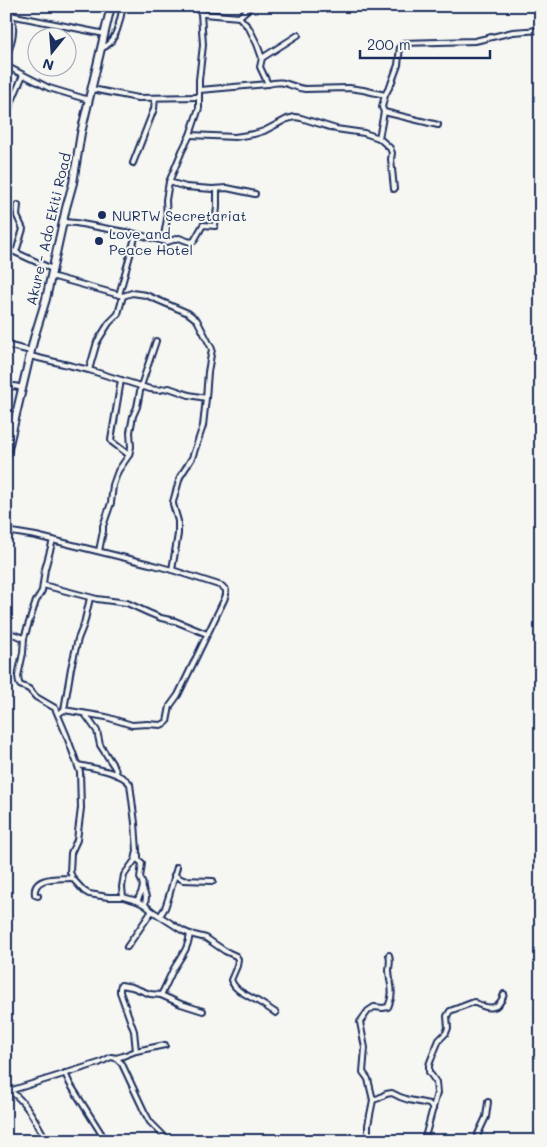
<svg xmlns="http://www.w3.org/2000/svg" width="547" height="1147" viewBox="0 0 547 1147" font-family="Mali,sans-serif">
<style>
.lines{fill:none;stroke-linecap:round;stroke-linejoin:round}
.street-casing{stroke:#1b2f5e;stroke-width:8}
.primary-casing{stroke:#1b2f5e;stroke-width:10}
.street{stroke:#f6f6f2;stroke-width:4}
.primary{stroke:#f6f6f2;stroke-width:6}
.poi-dot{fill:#1b2f5e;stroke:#f6f6f2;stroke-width:2}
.labels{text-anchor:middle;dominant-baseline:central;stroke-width:4;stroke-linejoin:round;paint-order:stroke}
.poi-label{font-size:14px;fill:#1b2f5e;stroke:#f6f6f2;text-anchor:start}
.street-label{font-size:14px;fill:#1b2f5e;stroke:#f6f6f2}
</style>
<rect width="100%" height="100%" fill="#f6f6f2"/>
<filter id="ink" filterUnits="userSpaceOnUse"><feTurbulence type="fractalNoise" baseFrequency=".02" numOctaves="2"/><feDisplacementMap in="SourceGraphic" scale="10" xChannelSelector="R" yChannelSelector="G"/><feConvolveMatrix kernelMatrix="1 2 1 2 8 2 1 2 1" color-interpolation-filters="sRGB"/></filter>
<g filter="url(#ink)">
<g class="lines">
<defs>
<g id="street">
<path d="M194,6l7,7 3,1 35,3 10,11 8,16 5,14 -2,9 8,17c18,-5 21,3 37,5l44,-1 14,2 22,5"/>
<polyline points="201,13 203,45 199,80 199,108 190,135 235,137 254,134 264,131 287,119 295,117 301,118 336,129 364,133 379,138 390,148 392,153 391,159 394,189"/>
<path d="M6,14l4,1c7,13 1,29 -4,43"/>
<polyline points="10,15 105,34"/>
<polyline points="239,17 251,6"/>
<path d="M102,48c15,-5 18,-29 21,-42"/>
<polyline points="262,58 298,35"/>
<polyline points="6,66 49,88 89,100"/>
<polyline points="92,89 138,98 199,97"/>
<polyline points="200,90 268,84"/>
<polyline points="9,108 23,75"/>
<polyline points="384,112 438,125"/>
<polyline points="379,138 384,112 382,107 385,95 391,84 398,65 400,47 403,43 475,41 513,32 541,30"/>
<polyline points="133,163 154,109 155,98"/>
<polyline points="169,182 186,187 212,189 227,188 255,194"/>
<polyline points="63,222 76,223 136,234 119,295"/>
<polyline points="136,234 167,242 179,238 190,242 194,241 203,225 215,226 217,207 217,189"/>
<polyline points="163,241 167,219 166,200 169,182 182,151 190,135"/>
<polyline points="6,248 52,269"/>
<polyline points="16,252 23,229 17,216 18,205"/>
<polyline points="51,276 123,296 132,293 146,295 188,313 197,320 212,349 208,372 206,398 203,426 192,458 180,477 173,502 173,504 178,521 178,534 172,570"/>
<polyline points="6,345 31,351"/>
<polyline points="30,356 89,370 150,389 159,390 169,388 189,395 206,398"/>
<polyline points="89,370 97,342 109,323 118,314 123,296"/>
<polyline points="121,380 111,440 112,442 129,455"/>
<polyline points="6,387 7,388 14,386 23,388"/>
<polyline points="6,531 36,536 150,564 172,570 222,586 226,590 226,595 224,600 178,695 170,706 167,722 161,725 147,724 132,725 106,717 64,710 58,714"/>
<polyline points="99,551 103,531 103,526 111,503 113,485 118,471 129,455 131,447 130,432 133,416 137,407 141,386 156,341"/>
<polyline points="43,585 97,599 127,603 149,613 161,618 175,621 207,634"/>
<path d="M6,632l18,6 -1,15 -5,23 1,7 1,2 9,4 7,8 19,11 11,26 14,38 1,36 -4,32 -6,13 -1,19 3,7 11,12 5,3 19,3h15l14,4 8,4 7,6 31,20 7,3 16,4 19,13 11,5 2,3 -1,7 -6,14c4,10 12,13 21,18 8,4 16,10 24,15"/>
<polyline points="24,638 36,601 42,591 45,569 53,540"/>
<polyline points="64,710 71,668 78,639 84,624 90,598"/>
<polyline points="85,714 97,731 100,745 115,768 117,775"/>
<path d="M78,765c15,3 44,7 52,19l5,39 2,28 -2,9 -11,15 -2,12 1,10"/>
<polyline points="174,875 183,880 213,881"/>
<polyline points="143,889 146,897 145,905"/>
<path d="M38,896l-3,-1c-3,-19 23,-16 35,-17l2,-1"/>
<path d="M137,901c4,-8 9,-15 3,-23l2,-15 -4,-3v-5"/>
<polyline points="160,916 165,908 169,896 177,867"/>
<polyline points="127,947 152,911"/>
<path d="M161,995c5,-9 8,-17 12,-25 8,-14 15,-20 17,-36"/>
<polyline points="136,1051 134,1031 120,992 120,988 121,985 132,987 150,994 161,995 181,1004 203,1011"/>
<polyline points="116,1058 122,1064 145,1113 150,1122 162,1134 165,1141"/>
<polyline points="65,1073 70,1084 106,1141"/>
<path d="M10,1091c17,11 27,33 37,50"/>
<polyline points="6,1092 99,1063 111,1057 116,1058 123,1056 136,1051 165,1045"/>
<polyline points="373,1100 379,1098 386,1094 392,1093 400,1097 409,1100 429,1104 433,1109"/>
<path d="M364,1141l4,-6v-10l5,-25 -5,-21 -5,-7 2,-24 -5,-26 8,-11 6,-4 9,1 5,-1c7,-16 2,-21 1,-36 0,-6 2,-10 0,-16"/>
<path d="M424,1141l13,-48 -1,-11 -7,-10v-7l3,-8 7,-17 7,-7 2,-5 -1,-12 3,-5 24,-9c14,8 25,9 30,-8"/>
<polyline points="477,1141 478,1134 486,1117 488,1102"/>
<polyline points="537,1141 541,1130"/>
</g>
<polyline id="primary" points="6,457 34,338 46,299 66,208 73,183 81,133 111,6"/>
</defs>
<!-- street casing -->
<use href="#street" class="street-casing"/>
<!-- primary casing -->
<use href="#primary" class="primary-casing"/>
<!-- street -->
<use href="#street" class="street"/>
<!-- primary -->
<use href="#primary" class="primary"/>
</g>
</g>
<!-- markers -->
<g class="poi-dot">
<circle cx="102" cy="215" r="5"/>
<circle cx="99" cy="241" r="5"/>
</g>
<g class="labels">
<!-- poi labels -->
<g class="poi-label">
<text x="112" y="215">NURTW Secretariat</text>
<text x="109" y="233">Love and<tspan x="109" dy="16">Peace Hotel</tspan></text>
</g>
<!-- street labels -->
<g class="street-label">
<text transform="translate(48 229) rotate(-77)">Akure - Ado Ekiti Road</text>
</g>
</g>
<!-- margin -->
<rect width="547" height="1147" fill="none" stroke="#f6f6f2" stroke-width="25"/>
<rect x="12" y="12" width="522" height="1122" fill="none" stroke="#1b2f5e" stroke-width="2" filter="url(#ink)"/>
<!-- north arrow -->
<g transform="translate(52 52) rotate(197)"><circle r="24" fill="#f6f6f2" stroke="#9ea6b7"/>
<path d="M0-4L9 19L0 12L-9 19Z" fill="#1b2f5e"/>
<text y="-8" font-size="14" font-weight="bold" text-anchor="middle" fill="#1b2f5e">N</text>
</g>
<!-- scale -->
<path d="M360 50v8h130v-8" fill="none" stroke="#1b2f5e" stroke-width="2.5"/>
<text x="367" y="50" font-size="15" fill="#1b2f5e" stroke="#f6f6f2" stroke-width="4" paint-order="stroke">200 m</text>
</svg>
